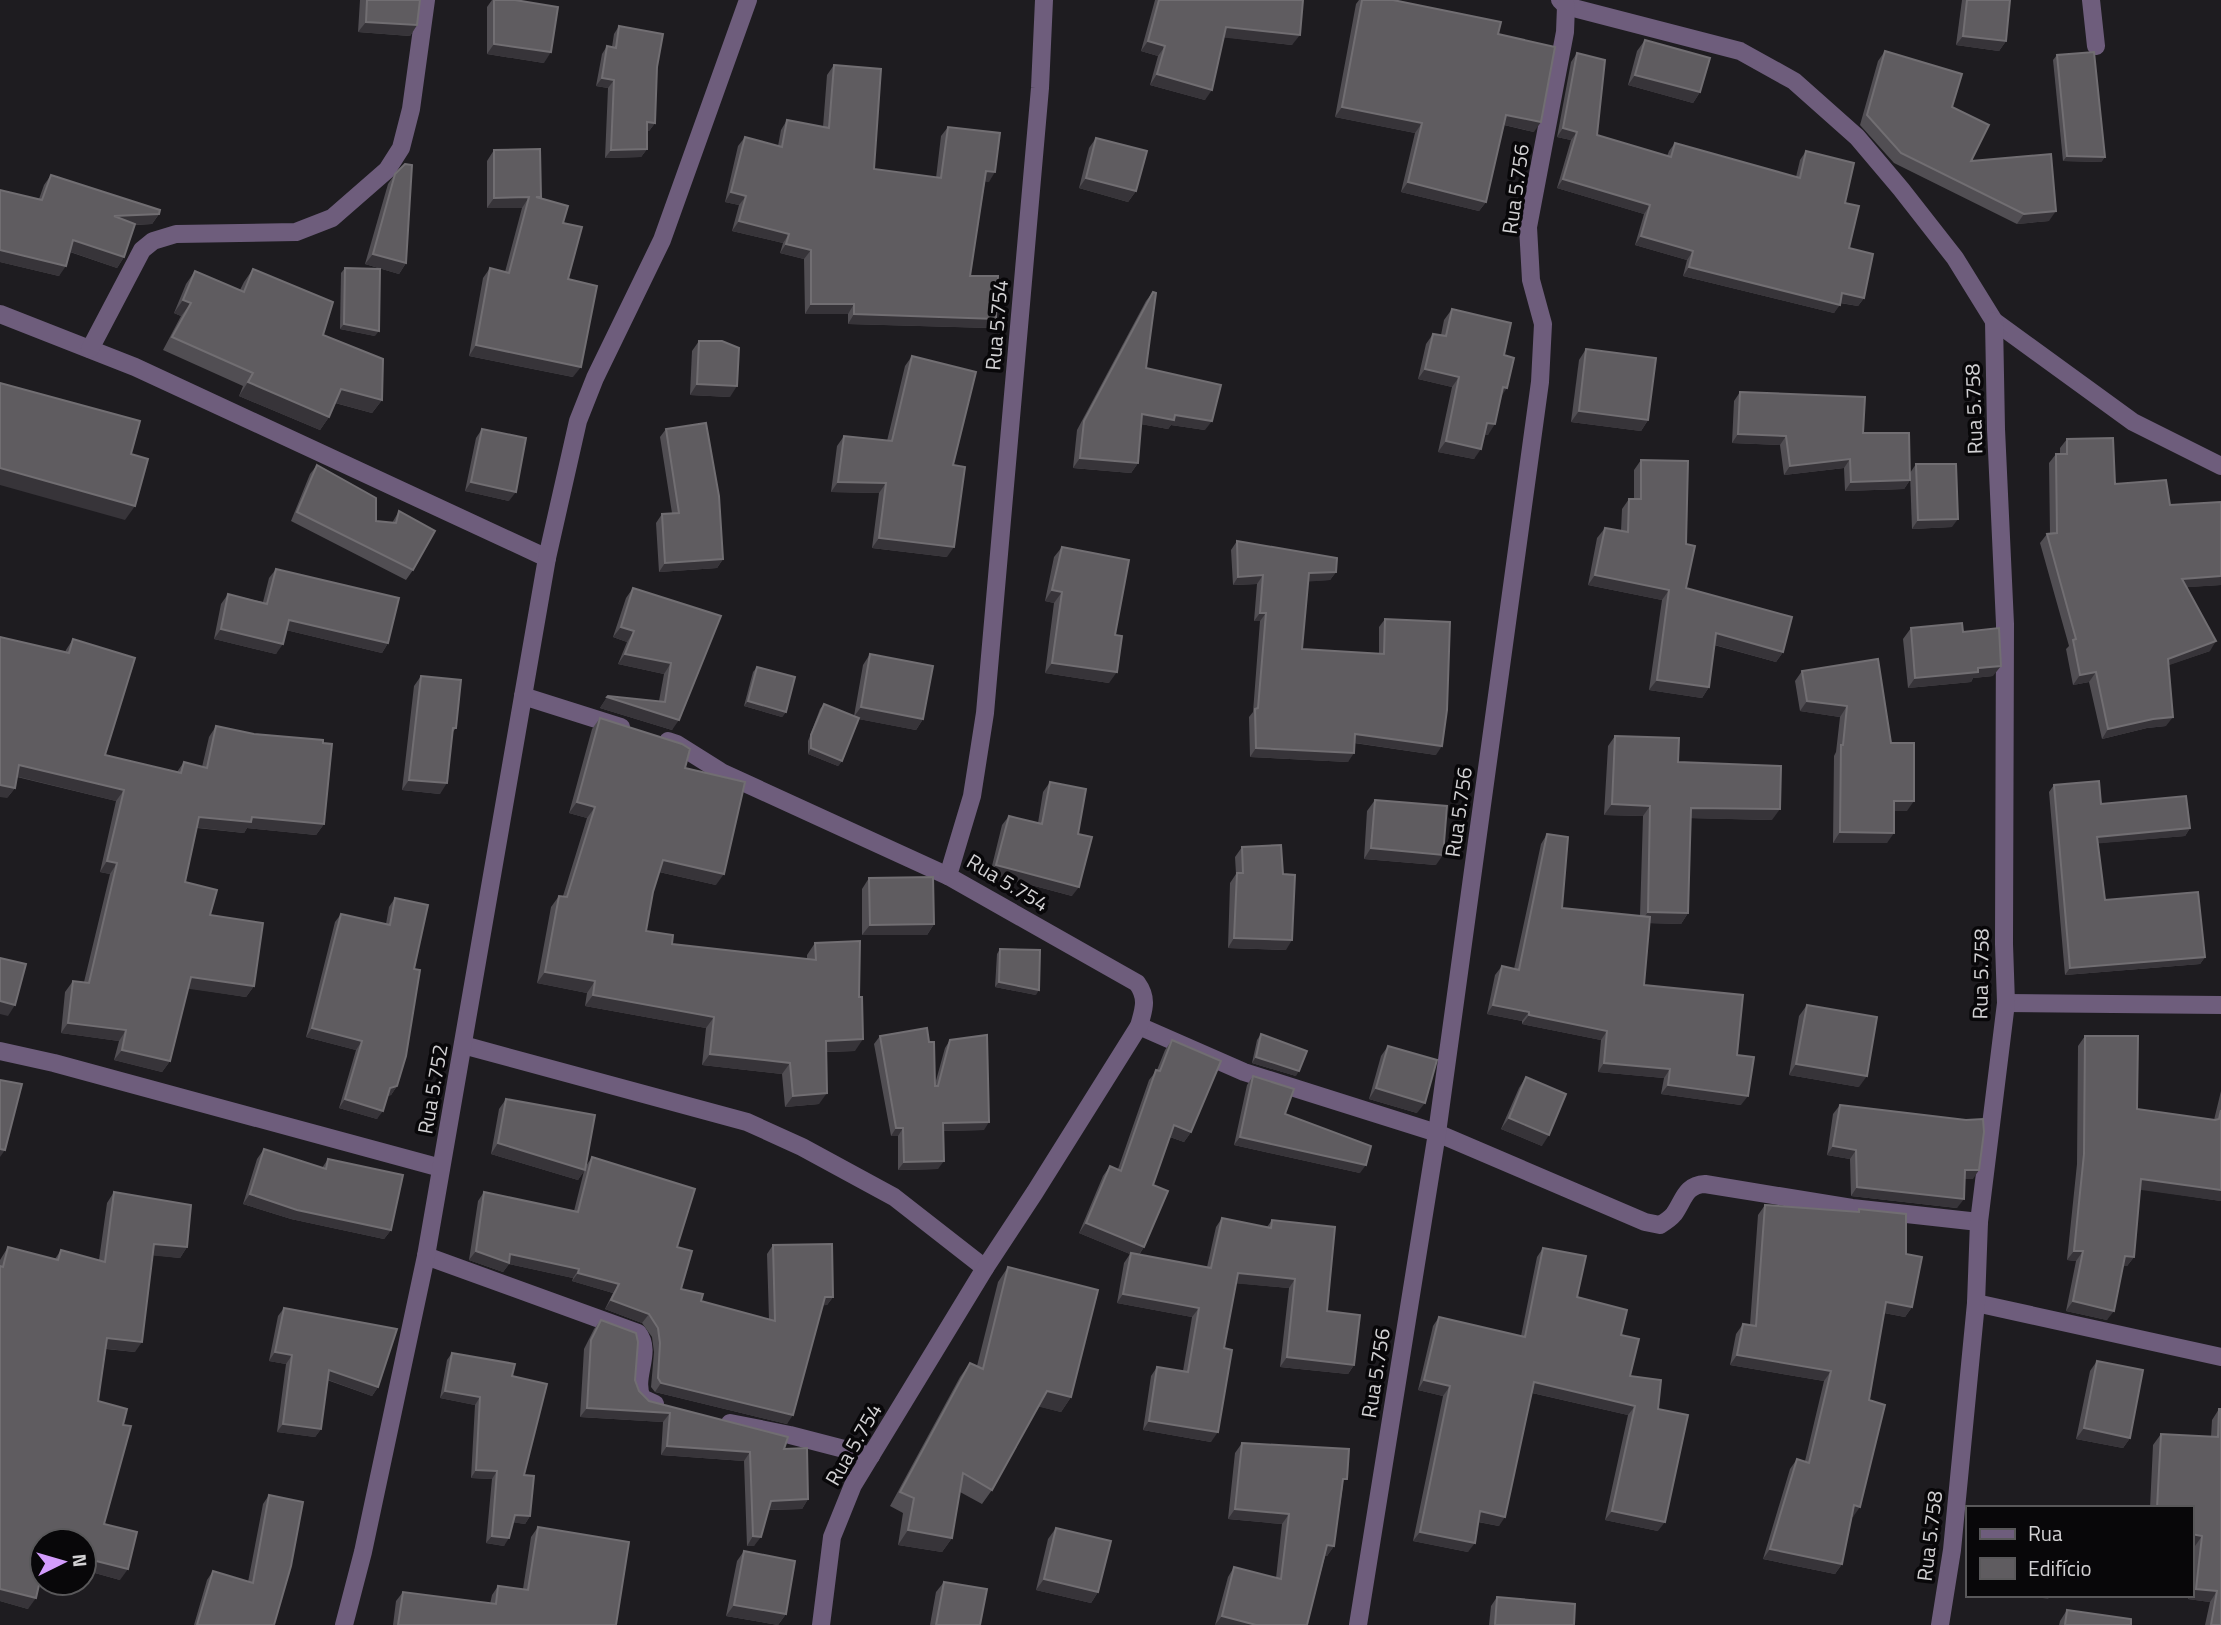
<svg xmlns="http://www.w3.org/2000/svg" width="2221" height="1625" viewBox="0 0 2221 1625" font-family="'Titillium Web',sans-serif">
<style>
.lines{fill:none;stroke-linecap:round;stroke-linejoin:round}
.minor{stroke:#6e5d7c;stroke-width:18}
.wall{fill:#514e53}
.shaded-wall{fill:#373439}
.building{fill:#5f5c60;stroke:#716e72;stroke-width:2}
.labels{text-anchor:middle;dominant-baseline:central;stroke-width:7;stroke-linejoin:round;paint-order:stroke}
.street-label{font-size:21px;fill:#d2d1d3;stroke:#080709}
</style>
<rect width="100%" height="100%" fill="#1e1c20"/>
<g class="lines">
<!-- minor -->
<g class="minor">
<polyline points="1560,0 1566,6 1740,51 1794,81 1857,137 1901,189 1955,258 1994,321 2133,422 2221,466"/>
<polyline points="2091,0 2096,46"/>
<polyline points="0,314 135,367 547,558"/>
<polyline points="90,349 142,250 153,241 176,234 296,232 332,218 387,170 401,148 411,109 426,0"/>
<polyline points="523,696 621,727"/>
<polyline points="668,741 677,744 723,773 948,876"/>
<polyline points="2006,1003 2221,1005"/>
<path d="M1139,1026l105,46 193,61 208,89 15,3c5,-3 10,-6 14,-11 10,-14 11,-29 31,-30l147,24 127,14"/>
<polyline points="463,1045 747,1122 802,1147 894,1197 985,1268"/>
<polyline points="0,1051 54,1063 441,1168"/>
<path d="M426,1256l212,77c15,20 -6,44 4,65l13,6"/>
<polyline points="1976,1303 2221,1357"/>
<polyline points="730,1423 790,1435 871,1456"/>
<polyline points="344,1625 363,1552 426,1256 547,558 578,421 595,378 662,240 748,0"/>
<path d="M821,1625l11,-88 21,-52 132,-217 50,-76 104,-166c5,-17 9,-28 -2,-43l-189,-107 24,-80 13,-83 55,-625 4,-88"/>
<polyline points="1358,1625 1437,1133 1540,382 1543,324 1531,280 1528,227 1565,32 1566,6"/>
<polyline points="1940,1625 1952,1550 1976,1303 1979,1222 2006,1003 2004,944 2005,624 1996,429 1994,321"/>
</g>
</g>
<!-- wall -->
<g class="wall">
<polygon points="360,0 420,0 417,25 410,36 358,32"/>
<polygon points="492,0 515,0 544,63 487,54 487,7"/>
<polygon points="1155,0 1303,0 1292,45 1224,37 1205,100 1150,85 1158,56 1141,51"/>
<polygon points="1359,0 1393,0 1498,34 1534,132 1504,125 1486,202 1479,211 1401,192 1415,133 1335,117 1356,4"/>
<polygon points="1962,0 2010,0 2006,41 1999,51 1956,45"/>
<polygon points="619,26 657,67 655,123 649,131 647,131 647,149 641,157 605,158 608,88 596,86 602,54 607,46 612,47 614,34"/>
<polygon points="1645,40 1700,92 1693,103 1628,85 1637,51"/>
<polygon points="1885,51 1952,107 1971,161 2049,221 2017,224 1894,163 1860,125 1878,61"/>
<polygon points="1577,53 1597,135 1667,156 1669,151 1675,143 1796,177 1800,160 1806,151 1845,203 1849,248 1864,298 1858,306 1840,303 1834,313 1683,276 1687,260 1635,245 1644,214 1557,188 1571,140 1557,137 1571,62"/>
<polygon points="2057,55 2105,157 2101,162 2063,161 2053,60"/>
<polygon points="834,65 874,169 936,178 941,136 948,127 989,182 985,181 970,276 996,319 990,328 848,324 848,314 805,314 804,259 780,253 783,243 732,231 739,205 725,202 738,146 745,137 778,146 781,130 787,120 823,127 827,75"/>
<polygon points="1096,138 1136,191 1128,202 1079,188 1089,148"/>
<polygon points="494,150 563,223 568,279 573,377 469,356 483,278 490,268 505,272 522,208 487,208 487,161"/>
<polygon points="395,174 406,263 399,274 365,264 388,184"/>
<polygon points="51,175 159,214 152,224 135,225 124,257 117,268 70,252 59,276 0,262 0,190 39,199 44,185"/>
<polygon points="345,268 375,336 340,329 341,273"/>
<polygon points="253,269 323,335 382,400 372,413 335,403 329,417 320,430 239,396 243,386 163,350 181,316 174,313 186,284 195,271 240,290 244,282"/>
<polygon points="1153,292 1146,368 1205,430 1171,425 1168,429 1141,424 1138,463 1131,473 1073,468 1077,430 1146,301"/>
<polygon points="1452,309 1504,355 1501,397 1488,435 1484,434 1474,459 1438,452 1452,387 1418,379 1426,344 1433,334 1441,335 1444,320"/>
<polygon points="699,341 730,397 690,395 692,351"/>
<polygon points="1586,349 1648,420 1641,431 1571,422 1579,360"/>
<polygon points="912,356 953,465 947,557 872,548 879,493 831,492 837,446 844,436 887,441 905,366"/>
<polygon points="1740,392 1863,433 1910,480 1904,489 1845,491 1844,468 1784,475 1780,445 1732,443 1734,401"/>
<polygon points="482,429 509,501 465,491 476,438"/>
<polygon points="666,429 723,559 717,568 659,572 656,523 662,514 672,513 660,437"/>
<polygon points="2067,439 2115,484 2170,505 2221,502 2221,585 2187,587 2210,651 2168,665 2166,726 2147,728 2102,739 2089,682 2073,685 2066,649 2069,646 2040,543 2047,534 2050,534 2049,463 2056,454 2060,454 2060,448"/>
<polygon points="1641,460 1686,544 1686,588 1783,652 1776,662 1714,645 1709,687 1702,698 1649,690 1662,600 1588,585 1597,538 1605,528 1621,531 1622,509 1629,499 1634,499 1634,470"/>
<polygon points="1916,464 1952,527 1912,529 1910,473"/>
<polygon points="317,465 376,521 392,523 399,511 413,570 406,580 291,521 310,474"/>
<polygon points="1237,541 1336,572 1330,580 1308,581 1302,649 1379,654 1379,627 1385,619 1436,755 1354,743 1348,762 1250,757 1249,717 1253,712 1260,621 1254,621 1257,584 1233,585 1231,550"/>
<polygon points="1062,547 1115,635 1109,683 1045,673 1054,603 1045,601 1054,557"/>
<polygon points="276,569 388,643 382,653 286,630 276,654 214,639 221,604 228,594 263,602 269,578"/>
<polygon points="633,588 721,616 672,730 600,708 608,696 659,701 664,674 618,664 627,642 613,637 626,598"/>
<polygon points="1911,628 1963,632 1993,676 1973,678 1971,682 1908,688 1903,639"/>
<polygon points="73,639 105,755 177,772 184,762 202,767 209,737 216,726 324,824 316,835 247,828 244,833 197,828 185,882 210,915 254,986 246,997 188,988 170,1061 162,1072 114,1060 119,1041 61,1033 65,992 73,981 84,982 110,874 100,872 116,801 17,777 15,788 7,798 66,650"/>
<polygon points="870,654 923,719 916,730 859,719 842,761 838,766 808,754 808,741 820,709 824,704 854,716 863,665"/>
<polygon points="757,667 786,712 782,717 744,706 753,672"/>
<polygon points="1802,671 1891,743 1907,811 1894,811 1887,843 1833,843 1834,756 1836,752 1840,717 1800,711 1795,681"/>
<polygon points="421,676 456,728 452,733 440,794 402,790 414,686"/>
<polygon points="600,718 685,768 716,885 659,872 653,892 646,931 672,944 807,959 807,955 815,943 855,1051 826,1052 819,1104 785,1107 782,1074 702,1065 706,1028 585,1006 587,993 537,983 551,907 559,896 563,896 587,818 569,813 592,729"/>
<polygon points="1615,736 1678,762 1772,820 1690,818 1688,913 1681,924 1650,923 1644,985 1737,1055 1741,1105 1661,1094 1664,1078 1598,1072 1601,1040 1522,1024 1522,1021 1487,1014 1495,975 1502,966 1514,969 1541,844 1547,834 1562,908 1640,916 1643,816 1604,815 1608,746"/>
<polygon points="1050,782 1078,834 1072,896 990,874 1002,825 1009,816 1038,823 1043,792"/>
<polygon points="2054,785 2101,804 2190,828 2185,836 2098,843 2105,900 2205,957 2200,964 2065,975 2049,792"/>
<polygon points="1375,800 1436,865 1364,859 1367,811"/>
<polygon points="1242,847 1286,950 1228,948 1230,883 1236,874 1235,857"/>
<polygon points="869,878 934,924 927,935 862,935 862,889"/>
<polygon points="395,898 414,969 397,1086 391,1095 387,1096 377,1119 339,1108 356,1050 306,1037 335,922 341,914 386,924 389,907"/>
<polygon points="1000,949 1036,995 995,987 997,954"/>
<polygon points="1807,1005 1859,1087 1789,1075 1799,1016"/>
<polygon points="1261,1034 1296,1076 1252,1063 1257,1040"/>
<polygon points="880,1036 935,1084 945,1048 950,1040 984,1130 943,1131 938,1169 898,1170 898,1136 891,1136 874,1044"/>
<polygon points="2085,1036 2137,1109 2214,1120 2221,1091 2221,1201 2140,1189 2134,1257 2127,1266 2123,1266 2107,1320 2066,1311 2076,1261 2067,1260 2077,1164 2078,1046"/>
<polygon points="1172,1040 1191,1132 1184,1142 1170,1137 1153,1185 1144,1247 1139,1255 1207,1267 1216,1227 1222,1218 1267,1227 1272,1220 1327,1311 1354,1365 1348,1374 1280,1367 1289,1288 1236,1283 1224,1348 1211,1442 1143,1430 1151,1376 1157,1367 1183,1371 1192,1317 1117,1303 1124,1263 1130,1254 1079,1233 1103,1176 1110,1166 1118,1169 1149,1080 1157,1070 1165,1050"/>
<polygon points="1388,1046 1417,1113 1369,1099 1381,1056"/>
<polygon points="1253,1076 1285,1114 1360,1173 1234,1145 1247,1085"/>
<polygon points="1526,1077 1542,1146 1501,1129 1519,1088"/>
<polygon points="506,1099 586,1166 592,1157 677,1247 681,1289 701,1301 769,1320 767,1254 773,1245 833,1297 827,1305 823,1305 787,1424 655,1392 651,1387 654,1352 652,1337 642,1323 605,1309 613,1293 572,1281 573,1278 509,1264 503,1272 469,1260 478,1201 484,1192 574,1211 584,1171 578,1180 491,1154 499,1109"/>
<polygon points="1840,1105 1973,1179 1965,1179 1957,1208 1851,1196 1850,1159 1827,1155 1833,1114"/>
<polygon points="264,1149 322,1168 328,1159 391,1230 384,1239 291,1219 243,1204 257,1159"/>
<polygon points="114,1192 187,1247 180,1258 153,1255 135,1352 106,1349 98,1401 123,1425 104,1524 120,1580 84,1570 84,1541 42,1541 28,1609 0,1601 0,1260 8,1247 55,1259 61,1250 99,1260 107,1203"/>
<polygon points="1765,1205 1857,1212 1859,1209 1906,1254 1912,1307 1905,1317 1884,1313 1869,1400 1853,1517 1852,1517 1842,1564 1835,1574 1763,1559 1790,1469 1797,1459 1805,1461 1824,1381 1730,1365 1736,1334 1743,1324 1750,1325 1758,1215"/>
<polygon points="1543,1248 1577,1297 1621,1335 1630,1376 1658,1409 1658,1531 1605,1520 1628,1415 1532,1393 1499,1526 1478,1522 1468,1552 1413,1541 1443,1396 1418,1390 1433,1326 1439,1317 1521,1336 1537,1257"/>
<polygon points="1008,1267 1071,1397 1061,1412 1038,1406 992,1490 982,1504 960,1492 952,1538 942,1552 898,1545 903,1513 890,1506 960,1377 970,1363 977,1366 998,1282"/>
<polygon points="284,1308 378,1387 372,1396 327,1380 321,1429 315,1437 277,1432 286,1364 269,1361 278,1316"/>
<polygon points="601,1320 635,1380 639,1391 649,1401 784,1449 808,1499 802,1509 768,1510 754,1546 747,1546 744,1461 661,1455 663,1422 580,1417 584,1349 594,1329"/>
<polygon points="452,1353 512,1376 530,1516 525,1524 513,1522 504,1546 486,1543 492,1479 471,1478 475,1405 440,1398 447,1360"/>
<polygon points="2097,1361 2130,1438 2123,1448 2076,1439 2090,1371"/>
<polygon points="2219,1409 2221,1625 2205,1625 2210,1602 2188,1599 2189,1595 2191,1595 2191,1574 2195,1546 2191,1508 2150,1508 2153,1445 2161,1434 2211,1437 2212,1420"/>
<polygon points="1242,1443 1343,1485 1334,1546 1327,1556 1325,1556 1307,1625 1215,1625 1228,1577 1234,1567 1276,1578 1282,1524 1228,1519 1235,1453"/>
<polygon points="269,1495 274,1625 194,1625 207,1580 213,1571 248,1582 263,1504"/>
<polygon points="538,1527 616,1625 393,1625 396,1601 403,1592 490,1604 492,1595 498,1586 523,1589 531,1537"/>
<polygon points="1056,1528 1098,1592 1091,1603 1036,1590 1048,1539"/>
<polygon points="744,1551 786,1614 778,1625 726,1616 737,1561"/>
<polygon points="944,1582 980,1625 930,1625 936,1592"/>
<polygon points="1497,1597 1574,1625 1489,1625 1491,1606"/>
<polygon points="2067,1610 2131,1625 2059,1625 2060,1621"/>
</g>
<!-- shaded-wall -->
<g class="shaded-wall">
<polygon points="366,22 417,25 410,36 358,32"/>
<polygon points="1226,27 1300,35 1292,45 1219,37"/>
<polygon points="1963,36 2006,41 1999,51 1956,45"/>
<polygon points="1148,41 1165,46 1158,56 1141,51"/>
<polygon points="494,44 551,52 544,63 487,54"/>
<polygon points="1157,74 1212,90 1205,100 1150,85"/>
<polygon points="1635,75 1700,92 1693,103 1628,85"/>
<polygon points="602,78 614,80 608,88 596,86"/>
<polygon points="1342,107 1422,123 1415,133 1335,117"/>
<polygon points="1506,115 1541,122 1534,132 1500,124"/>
<polygon points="647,122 655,123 649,131 642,130"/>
<polygon points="1563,128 1577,132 1571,140 1557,137"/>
<polygon points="647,149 641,157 605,158 611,150"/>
<polygon points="2067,156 2105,157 2101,162 2063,161"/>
<polygon points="986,171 995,172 989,182 980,181"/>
<polygon points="1086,178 1136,191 1128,202 1079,188"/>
<polygon points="1563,179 1650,205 1644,214 1557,188"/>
<polygon points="1408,182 1486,202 1479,211 1401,192"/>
<polygon points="731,192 746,196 739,205 725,202"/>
<polygon points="529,197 522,208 487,208 494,198"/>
<polygon points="2056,211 2049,221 2017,224 2024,214"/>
<polygon points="159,214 152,224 107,226 114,216"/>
<polygon points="739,221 789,234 783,243 732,231"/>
<polygon points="1641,236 1693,251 1687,260 1635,245"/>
<polygon points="73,240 124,257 117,268 65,250"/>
<polygon points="786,244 811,250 804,259 780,253"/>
<polygon points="0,250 66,266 59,276 0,262"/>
<polygon points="373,254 406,263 399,274 365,264"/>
<polygon points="1689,267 1840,305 1834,313 1683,276"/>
<polygon points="1842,293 1864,298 1858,306 1836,302"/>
<polygon points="183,300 191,303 181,316 174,313"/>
<polygon points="811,304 854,304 848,314 805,314"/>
<polygon points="854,314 996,319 990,328 848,324"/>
<polygon points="344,324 379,331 375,336 340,329"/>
<polygon points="476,345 581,367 573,377 469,356"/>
<polygon points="1425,369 1459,377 1452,387 1418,379"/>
<polygon points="248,382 329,417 320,430 239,396"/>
<polygon points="697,384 737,386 730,397 690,395"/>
<polygon points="1503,387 1507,388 1500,398"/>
<polygon points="341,389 382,400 372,413 332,402"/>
<polygon points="1579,411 1648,420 1641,431 1571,422"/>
<polygon points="1142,414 1175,415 1212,421 1205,430 1171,425 1168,429 1135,423"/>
<polygon points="1487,423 1495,424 1488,435 1479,433"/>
<polygon points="1738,434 1786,436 1780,445 1732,443"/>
<polygon points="1446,441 1481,449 1474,459 1438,452"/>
<polygon points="1080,458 1138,463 1131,473 1073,468"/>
<polygon points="1850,459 1844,468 1784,475 1790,466"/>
<polygon points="0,468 135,506 125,520 0,485"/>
<polygon points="1910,480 1904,489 1845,491 1851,482"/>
<polygon points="471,482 516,492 509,501 465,491"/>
<polygon points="838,482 886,483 879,493 831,492"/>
<polygon points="1958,519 1952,527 1912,529 1918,520"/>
<polygon points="879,538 954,547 947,557 872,548"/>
<polygon points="723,559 717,568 659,572 665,563"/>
<polygon points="1336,572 1330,580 1303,582 1309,573"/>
<polygon points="1263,575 1257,584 1233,585 1238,577"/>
<polygon points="1595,575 1669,590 1662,600 1588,585"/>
<polygon points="2221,576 2221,585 2176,588 2182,579"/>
<polygon points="1052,590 1062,592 1054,603 1045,601"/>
<polygon points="1260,613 1266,613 1260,621 1254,621"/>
<polygon points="289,620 388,643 382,653 282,629"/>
<polygon points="621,627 634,631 627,642 613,637"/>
<polygon points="221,629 283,644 276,654 214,639"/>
<polygon points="1716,633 1783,652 1776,662 1708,643"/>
<polygon points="2216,641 2210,651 2161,668 2168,659"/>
<polygon points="625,654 671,663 664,674 618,664"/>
<polygon points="1052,663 1117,672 1109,683 1045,673"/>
<polygon points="2001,666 1993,676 1973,678 1971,682 1908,688 1915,678"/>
<polygon points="2096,672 2089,682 2073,685 2080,675"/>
<polygon points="1657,680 1709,687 1702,698 1649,690"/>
<polygon points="607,697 679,720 672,730 600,708"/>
<polygon points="748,701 786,712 782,717 744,706"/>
<polygon points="1807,701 1847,706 1840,717 1800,711"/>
<polygon points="861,707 923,719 916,730 853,718"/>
<polygon points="2173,717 2166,726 2147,728 2102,739 2108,729 2153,719"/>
<polygon points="1355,734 1442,746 1436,755 1349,742"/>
<polygon points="811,748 842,761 838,766 808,754"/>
<polygon points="1256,748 1354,753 1348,762 1250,757"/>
<polygon points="19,765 124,790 116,801 11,775"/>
<polygon points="409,780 447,783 440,794 402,790"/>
<polygon points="0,785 15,788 7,798 0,797"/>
<polygon points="1894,801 1914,801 1907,811 1887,811"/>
<polygon points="577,802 595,807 587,818 569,813"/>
<polygon points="1612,804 1650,806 1643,816 1604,815"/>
<polygon points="1691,808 1780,809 1772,820 1683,818"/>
<polygon points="199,817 252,817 324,824 316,835 247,828 244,833 192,827"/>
<polygon points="2190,828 2185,836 2092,844 2097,837"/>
<polygon points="1840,832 1894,833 1887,843 1833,843"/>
<polygon points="1371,848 1443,855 1436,865 1364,859"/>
<polygon points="663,860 724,874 716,885 655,871"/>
<polygon points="107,861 117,863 110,874 100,872"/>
<polygon points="996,865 1079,887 1072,896 990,874"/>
<polygon points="1648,912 1688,913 1681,924 1640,923"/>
<polygon points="934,924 927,935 862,935 870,925"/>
<polygon points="1234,938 1292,940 1286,950 1228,948"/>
<polygon points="2205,957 2200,964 2065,975 2070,968"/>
<polygon points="545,972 595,981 587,993 537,983"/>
<polygon points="191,977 254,986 246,997 183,988"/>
<polygon points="999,982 1039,990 1036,995 995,987"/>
<polygon points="593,995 714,1017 706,1028 585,1006"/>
<polygon points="0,1001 15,1005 8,1016 0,1014"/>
<polygon points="1493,1005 1529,1012 1522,1021 1487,1014"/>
<polygon points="1529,1015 1607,1031 1601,1040 1522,1024"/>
<polygon points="68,1023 126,1030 119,1041 61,1033"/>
<polygon points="312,1028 362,1041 356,1050 306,1037"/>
<polygon points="863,1039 855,1051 818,1052 826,1041"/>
<polygon points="122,1050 170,1061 162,1072 114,1060"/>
<polygon points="710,1054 790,1063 782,1074 702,1065"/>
<polygon points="1256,1057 1299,1071 1296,1076 1252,1063"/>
<polygon points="1604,1063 1670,1069 1664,1078 1598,1072"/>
<polygon points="1796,1064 1867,1076 1859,1087 1789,1075"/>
<polygon points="1668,1085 1748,1096 1741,1105 1661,1094"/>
<polygon points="397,1086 391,1095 384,1097 390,1088"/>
<polygon points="1376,1088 1425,1103 1417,1113 1369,1099"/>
<polygon points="827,1093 819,1104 785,1107 793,1096"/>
<polygon points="345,1099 383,1111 377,1119 339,1108"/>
<polygon points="1509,1118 1549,1135 1542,1146 1501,1129"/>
<polygon points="989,1122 984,1130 938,1131 943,1123"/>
<polygon points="1174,1125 1191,1132 1184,1142 1167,1136"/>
<polygon points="896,1128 903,1128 898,1136 891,1136"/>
<polygon points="1240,1137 1366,1165 1360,1173 1234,1145"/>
<polygon points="498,1143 585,1170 578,1180 491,1154"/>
<polygon points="1833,1146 1856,1150 1850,1159 1827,1155"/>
<polygon points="0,1149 5,1150 0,1157"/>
<polygon points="944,1161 938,1169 898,1170 904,1162"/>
<polygon points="1965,1170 1979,1170 1973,1179 1959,1179"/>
<polygon points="2141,1179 2221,1190 2221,1201 2134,1189"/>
<polygon points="1857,1187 1964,1199 1957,1208 1851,1196"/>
<polygon points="250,1194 391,1230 384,1239 291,1219 243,1204"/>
<polygon points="1086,1223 1144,1247 1137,1257 1079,1233"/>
<polygon points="154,1244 187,1247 180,1258 147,1255"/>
<polygon points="476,1251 510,1254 579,1269 573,1278 509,1264 503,1272 469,1260"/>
<polygon points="2074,1251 2083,1251 2076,1261 2067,1260"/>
<polygon points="2125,1256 2134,1257 2127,1266 2118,1266"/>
<polygon points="578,1273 619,1284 613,1293 572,1281"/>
<polygon points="1238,1273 1295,1279 1289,1288 1231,1283"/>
<polygon points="1123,1294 1199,1308 1192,1317 1117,1303"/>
<polygon points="825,1297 833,1297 827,1305 819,1306"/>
<polygon points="611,1300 649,1314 642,1323 605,1309"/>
<polygon points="2073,1301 2114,1311 2107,1320 2066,1311"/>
<polygon points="1886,1302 1912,1307 1905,1317 1879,1312"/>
<polygon points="107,1338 142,1342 135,1352 100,1348"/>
<polygon points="275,1352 292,1355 286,1364 269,1361"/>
<polygon points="1737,1355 1831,1371 1824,1381 1730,1365"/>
<polygon points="1287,1357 1354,1365 1348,1374 1280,1367"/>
<polygon points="329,1370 378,1387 372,1396 323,1378"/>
<polygon points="1424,1380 1450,1386 1443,1396 1418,1390"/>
<polygon points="1534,1382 1635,1406 1628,1415 1528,1392"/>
<polygon points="661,1383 793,1415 787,1424 655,1392"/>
<polygon points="445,1391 480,1397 475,1405 440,1398"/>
<polygon points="1047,1391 1071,1397 1061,1412 1036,1406"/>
<polygon points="587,1408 670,1413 663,1422 580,1417"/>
<polygon points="1149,1421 1218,1432 1211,1442 1143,1430"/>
<polygon points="283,1424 321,1429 315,1437 277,1432"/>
<polygon points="2084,1428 2130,1438 2123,1448 2076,1439"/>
<polygon points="667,1446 750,1452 744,1461 661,1455"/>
<polygon points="476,1470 497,1471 492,1479 471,1478"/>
<polygon points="808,1499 802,1509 764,1510 771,1501"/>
<polygon points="1854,1505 1860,1507 1853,1517 1847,1515"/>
<polygon points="1235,1509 1289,1514 1282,1524 1228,1519"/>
<polygon points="1480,1511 1505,1517 1499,1526 1474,1521"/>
<polygon points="1612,1511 1665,1522 1658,1531 1605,1520"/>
<polygon points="515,1515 530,1516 525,1524 510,1522"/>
<polygon points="908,1530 952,1538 942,1552 898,1545"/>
<polygon points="1420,1532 1475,1543 1468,1552 1413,1541"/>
<polygon points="2191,1534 2202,1536 2195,1546 2191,1546"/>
<polygon points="492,1536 509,1538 504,1546 486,1543"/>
<polygon points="753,1536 761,1537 754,1546 747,1546"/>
<polygon points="1327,1545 1334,1546 1327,1556 1320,1555"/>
<polygon points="1770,1549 1842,1564 1835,1574 1763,1559"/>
<polygon points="84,1558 128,1569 120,1580 84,1570"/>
<polygon points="1044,1579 1098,1592 1091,1603 1036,1590"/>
<polygon points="0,1589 36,1598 28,1609 0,1601"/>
<polygon points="2196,1589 2217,1591 2210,1602 2188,1599"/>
<polygon points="2025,1595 2051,1595 2048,1599"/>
<polygon points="734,1605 786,1614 778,1625 726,1616"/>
<polygon points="1222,1616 1256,1625 1215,1625"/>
</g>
<!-- building -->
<g class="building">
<polygon points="367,0 420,0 417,25 366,22"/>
<polygon points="494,0 515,0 558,7 551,52 494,44"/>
<polygon points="1159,0 1303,0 1300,35 1226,27 1212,90 1157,74 1165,46 1148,41"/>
<polygon points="1362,0 1393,0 1501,22 1498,34 1555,47 1541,122 1506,115 1486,202 1408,182 1422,123 1342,107"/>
<polygon points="1967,0 2010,0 2006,41 1963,36"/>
<polygon points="619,26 663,34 657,67 655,123 647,122 647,149 611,150 614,80 602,78 607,46 616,48"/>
<polygon points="1645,40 1710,58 1700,92 1635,75"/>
<polygon points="1885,51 1962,74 1952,107 1989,125 1971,161 2051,154 2056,211 2024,214 1901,153 1867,115"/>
<polygon points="2094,52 2105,157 2067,156 2057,55"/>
<polygon points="1577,53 1605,60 1597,135 1671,157 1675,143 1800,178 1806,151 1854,163 1845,203 1859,206 1849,248 1873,254 1864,298 1842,293 1840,305 1689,267 1693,251 1641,236 1650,205 1563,179 1577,132 1563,128"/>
<polygon points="834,65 881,69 874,169 941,178 948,127 1000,133 995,172 986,171 970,276 998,276 996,319 854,314 854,304 811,304 811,250 786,244 789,234 739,221 746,196 731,192 745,137 782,147 787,120 829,128"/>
<polygon points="1096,138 1147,151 1136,191 1086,178"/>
<polygon points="540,149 541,197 536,197 568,206 563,223 582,227 568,279 597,286 581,367 476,345 490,268 509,273 529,197 494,198 494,150"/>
<polygon points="405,164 412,165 406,263 373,254 395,174"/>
<polygon points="51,175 160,210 159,214 114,216 135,224 124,257 73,240 66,266 0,250 0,190 42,200"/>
<polygon points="345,268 380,269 379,331 344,324"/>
<polygon points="253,269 333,302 323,335 383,359 382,400 341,389 329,417 248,382 253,373 172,337 191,303 183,300 195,271 244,292"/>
<polygon points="1153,292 1156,293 1146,368 1221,385 1212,421 1175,415 1174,420 1142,414 1138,463 1080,458 1084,421"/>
<polygon points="1452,309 1511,323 1504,355 1514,358 1507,388 1503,387 1495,424 1487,423 1481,449 1446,441 1459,377 1425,369 1433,334 1446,336"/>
<polygon points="699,341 722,341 739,348 737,386 697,384"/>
<polygon points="1586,349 1656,358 1648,420 1579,411"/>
<polygon points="912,356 976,372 953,465 965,467 954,547 879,538 886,483 838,482 844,436 892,441"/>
<polygon points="0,383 140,421 131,454 148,459 135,506 0,468"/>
<polygon points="1740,392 1865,397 1863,433 1909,433 1910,480 1851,482 1850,459 1790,466 1786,436 1738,434"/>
<polygon points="706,423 719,496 723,559 665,563 662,514 679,513 666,429"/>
<polygon points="482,429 526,438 516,492 471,482"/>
<polygon points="2113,438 2115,484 2166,480 2170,505 2221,502 2221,576 2182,579 2216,641 2168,659 2173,717 2153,719 2108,729 2096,672 2080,675 2073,640 2076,639 2047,534 2057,533 2056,454 2067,454 2067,439"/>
<polygon points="1641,460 1688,461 1686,544 1695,546 1686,588 1792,617 1783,652 1716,633 1709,687 1657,680 1669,590 1595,575 1605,528 1628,532 1629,499 1641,499"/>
<polygon points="1916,464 1956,464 1958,519 1918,520"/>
<polygon points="317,465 376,498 376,521 396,523 399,511 435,531 413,570 297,512"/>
<polygon points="1237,541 1337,558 1336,572 1309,573 1302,649 1384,654 1385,619 1450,622 1447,710 1442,746 1355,734 1354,753 1256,748 1255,709 1258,708 1266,613 1260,613 1263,575 1238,577"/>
<polygon points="1062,547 1129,560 1115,635 1122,636 1117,672 1052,663 1062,592 1052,590"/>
<polygon points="276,569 399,598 388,643 289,620 283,644 221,629 228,594 267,604"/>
<polygon points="633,588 721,616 679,720 607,697 608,696 665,702 671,663 625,654 634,631 621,627"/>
<polygon points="1962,623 1963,632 1999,628 2001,666 1978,668 1978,672 1915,678 1911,628"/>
<polygon points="0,637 69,653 73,639 135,658 105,755 181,773 184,762 207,768 216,726 254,734 323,740 323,743 332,744 324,824 252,817 251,822 199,817 185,882 217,890 210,915 263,923 254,986 191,977 170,1061 122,1050 126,1030 68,1023 73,981 89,983 117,863 107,861 124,790 19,765 15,788 0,785"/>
<polygon points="870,654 933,666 923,719 861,707"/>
<polygon points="1878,659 1891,743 1914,743 1914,801 1894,801 1894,833 1840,832 1841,745 1843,745 1847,706 1807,701 1802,671"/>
<polygon points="757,667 795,677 786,712 748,701"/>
<polygon points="421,676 461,680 456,728 453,728 447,783 409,780"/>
<polygon points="824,704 859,718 842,761 811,748 811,735"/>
<polygon points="600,718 682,744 690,749 685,768 745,782 724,874 663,860 653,892 646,931 673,935 672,944 816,960 815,943 860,941 859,997 862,997 863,1039 826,1041 827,1093 793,1096 790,1063 710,1054 714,1017 593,995 595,981 545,972 559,896 567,897 595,807 577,802"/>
<polygon points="1615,736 1679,738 1678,762 1781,766 1780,809 1691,808 1688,913 1648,912 1650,806 1612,804"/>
<polygon points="2099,781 2101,804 2186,796 2190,828 2097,837 2105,900 2198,892 2205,957 2070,968 2054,785"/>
<polygon points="1050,782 1086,789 1078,834 1092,837 1079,887 996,865 1009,816 1042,824"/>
<polygon points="1375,800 1447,806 1443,855 1371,848"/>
<polygon points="1547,834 1568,837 1562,908 1650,917 1644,985 1743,995 1737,1055 1754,1057 1748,1096 1668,1085 1670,1069 1604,1063 1607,1031 1529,1015 1529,1012 1493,1005 1502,966 1519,970"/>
<polygon points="1281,845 1283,874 1295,875 1292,940 1234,938 1237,873 1243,873 1242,847"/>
<polygon points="933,877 934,924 870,925 869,878"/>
<polygon points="395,898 428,905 414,969 420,970 406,1056 397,1086 390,1088 383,1111 345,1099 362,1041 312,1028 341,914 390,925"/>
<polygon points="1000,949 1040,950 1039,990 999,982"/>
<polygon points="0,958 26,964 15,1005 0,1001"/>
<polygon points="1807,1005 1877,1017 1867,1076 1796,1064"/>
<polygon points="927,1028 929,1042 934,1042 935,1086 938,1086 950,1040 987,1035 989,1122 943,1123 944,1161 904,1162 903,1128 896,1128 880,1036"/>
<polygon points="1261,1034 1307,1051 1299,1071 1256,1057"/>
<polygon points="2085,1036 2138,1036 2137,1109 2215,1120 2219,1119 2221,1110 2221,1190 2141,1179 2134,1257 2125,1256 2114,1311 2073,1301 2083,1251 2074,1251 2084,1154"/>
<polygon points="1172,1040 1221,1061 1191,1132 1174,1125 1153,1185 1168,1191 1144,1247 1086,1223 1110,1166 1121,1171 1156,1070 1160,1071"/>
<polygon points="1388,1046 1437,1060 1425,1103 1376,1088"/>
<polygon points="1253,1076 1294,1089 1285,1114 1371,1146 1366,1165 1240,1137"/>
<polygon points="1526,1077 1566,1094 1549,1135 1509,1118"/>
<polygon points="0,1080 22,1084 5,1150 0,1149"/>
<polygon points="506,1099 595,1115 585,1170 498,1143"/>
<polygon points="1840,1105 1966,1120 1983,1119 1984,1132 1979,1170 1965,1170 1964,1199 1857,1187 1856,1150 1833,1146"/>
<polygon points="264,1149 326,1169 328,1159 403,1175 391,1230 297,1210 250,1194"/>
<polygon points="592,1157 695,1189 677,1247 692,1251 681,1289 703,1294 701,1301 775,1321 773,1245 832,1244 833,1297 825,1297 793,1415 661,1383 658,1378 660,1343 658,1328 649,1314 611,1300 619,1284 578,1273 579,1269 510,1254 509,1263 476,1251 484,1192 578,1212"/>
<polygon points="114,1192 191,1205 187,1247 154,1244 142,1342 107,1338 98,1401 127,1409 123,1425 131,1426 104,1524 137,1532 128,1569 84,1558 84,1541 42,1541 42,1572 36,1598 0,1589 0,1266 3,1267 8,1247 58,1260 61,1250 105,1262"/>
<polygon points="1765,1205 1859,1212 1859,1209 1906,1214 1906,1254 1922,1257 1912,1307 1886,1302 1869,1400 1885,1405 1860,1507 1854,1505 1842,1564 1770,1549 1797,1459 1809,1463 1831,1371 1737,1355 1743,1324 1756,1326"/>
<polygon points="1222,1218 1271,1228 1272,1220 1335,1227 1327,1311 1360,1315 1354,1365 1287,1357 1295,1279 1238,1273 1224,1348 1232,1350 1218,1432 1149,1421 1157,1367 1188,1372 1199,1308 1123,1294 1131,1253 1211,1268"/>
<polygon points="1543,1248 1586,1256 1577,1297 1627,1310 1621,1335 1639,1339 1630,1376 1661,1380 1658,1409 1688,1415 1665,1522 1612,1511 1635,1406 1534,1382 1505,1517 1480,1511 1475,1543 1420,1532 1450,1386 1424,1380 1439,1317 1525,1337"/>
<polygon points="1008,1267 1098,1290 1071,1397 1047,1391 992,1490 963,1473 952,1538 908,1530 914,1498 900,1492 970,1363 983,1369"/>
<polygon points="284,1308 397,1329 378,1387 329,1370 321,1429 283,1424 292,1355 275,1352"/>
<polygon points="601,1320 636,1333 638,1342 635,1380 639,1391 649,1401 788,1437 784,1449 807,1448 808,1499 771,1501 761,1537 753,1536 750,1452 667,1446 670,1413 587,1408 591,1340"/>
<polygon points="452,1353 515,1364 512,1376 547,1384 524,1475 534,1476 530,1516 515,1515 509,1538 492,1536 497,1471 476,1470 480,1397 445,1391"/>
<polygon points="2097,1361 2143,1370 2130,1438 2084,1428"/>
<polygon points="2219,1409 2221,1409 2221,1625 2211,1625 2217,1591 2196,1589 2202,1536 2191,1534 2191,1508 2157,1508 2161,1434 2218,1437"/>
<polygon points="1242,1443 1349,1449 1347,1479 1343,1479 1334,1546 1327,1545 1307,1625 1256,1625 1222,1616 1234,1567 1281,1579 1289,1514 1235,1509"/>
<polygon points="269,1495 303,1502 291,1566 274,1625 197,1625 213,1571 253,1583"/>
<polygon points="538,1527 629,1542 616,1625 398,1625 403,1592 496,1604 498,1586 528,1590"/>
<polygon points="1056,1528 1111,1541 1098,1592 1044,1579"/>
<polygon points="744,1551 795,1561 786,1614 734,1605"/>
<polygon points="944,1582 987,1589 980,1625 936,1625"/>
<polygon points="1497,1597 1575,1604 1574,1625 1495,1625"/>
<polygon points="2067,1610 2131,1619 2131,1625 2065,1625"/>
</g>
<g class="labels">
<!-- street labels -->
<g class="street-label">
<text transform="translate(1515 189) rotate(-82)">Rua 5.756</text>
<text transform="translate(996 325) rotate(-85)">Rua 5.754</text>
<text transform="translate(1973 409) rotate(-92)">Rua 5.758</text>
<text transform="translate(1458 812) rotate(-82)">Rua 5.756</text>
<text transform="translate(1008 882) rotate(31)">Rua 5.754</text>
<text transform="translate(1980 974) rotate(-89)">Rua 5.758</text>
<text transform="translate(432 1089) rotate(-80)">Rua 5.752</text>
<text transform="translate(1375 1373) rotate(-81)">Rua 5.756</text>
<text transform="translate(853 1444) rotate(-60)">Rua 5.754</text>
<text transform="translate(1929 1536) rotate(-83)">Rua 5.758</text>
</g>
</g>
<!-- legend -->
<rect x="1966" y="1506" width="228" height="91" fill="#080709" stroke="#59585a" stroke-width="2"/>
<rect x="1980" y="1529" width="35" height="10" fill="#6e5d7c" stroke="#59585a" stroke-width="2"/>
<text x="2028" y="1541" font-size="21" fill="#d2d1d3">Rua</text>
<rect x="1980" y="1558" width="35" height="21" fill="#5f5c60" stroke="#59585a" stroke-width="2"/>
<text x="2028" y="1576" font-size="21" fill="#d2d1d3">Edifício</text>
<!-- north arrow -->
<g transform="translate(63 1562) rotate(85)"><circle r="33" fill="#080709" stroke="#59585a" stroke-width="2"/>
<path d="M0-5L12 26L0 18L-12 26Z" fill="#d39cfc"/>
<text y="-10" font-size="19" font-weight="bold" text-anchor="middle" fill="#d2d1d3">N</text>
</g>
</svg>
